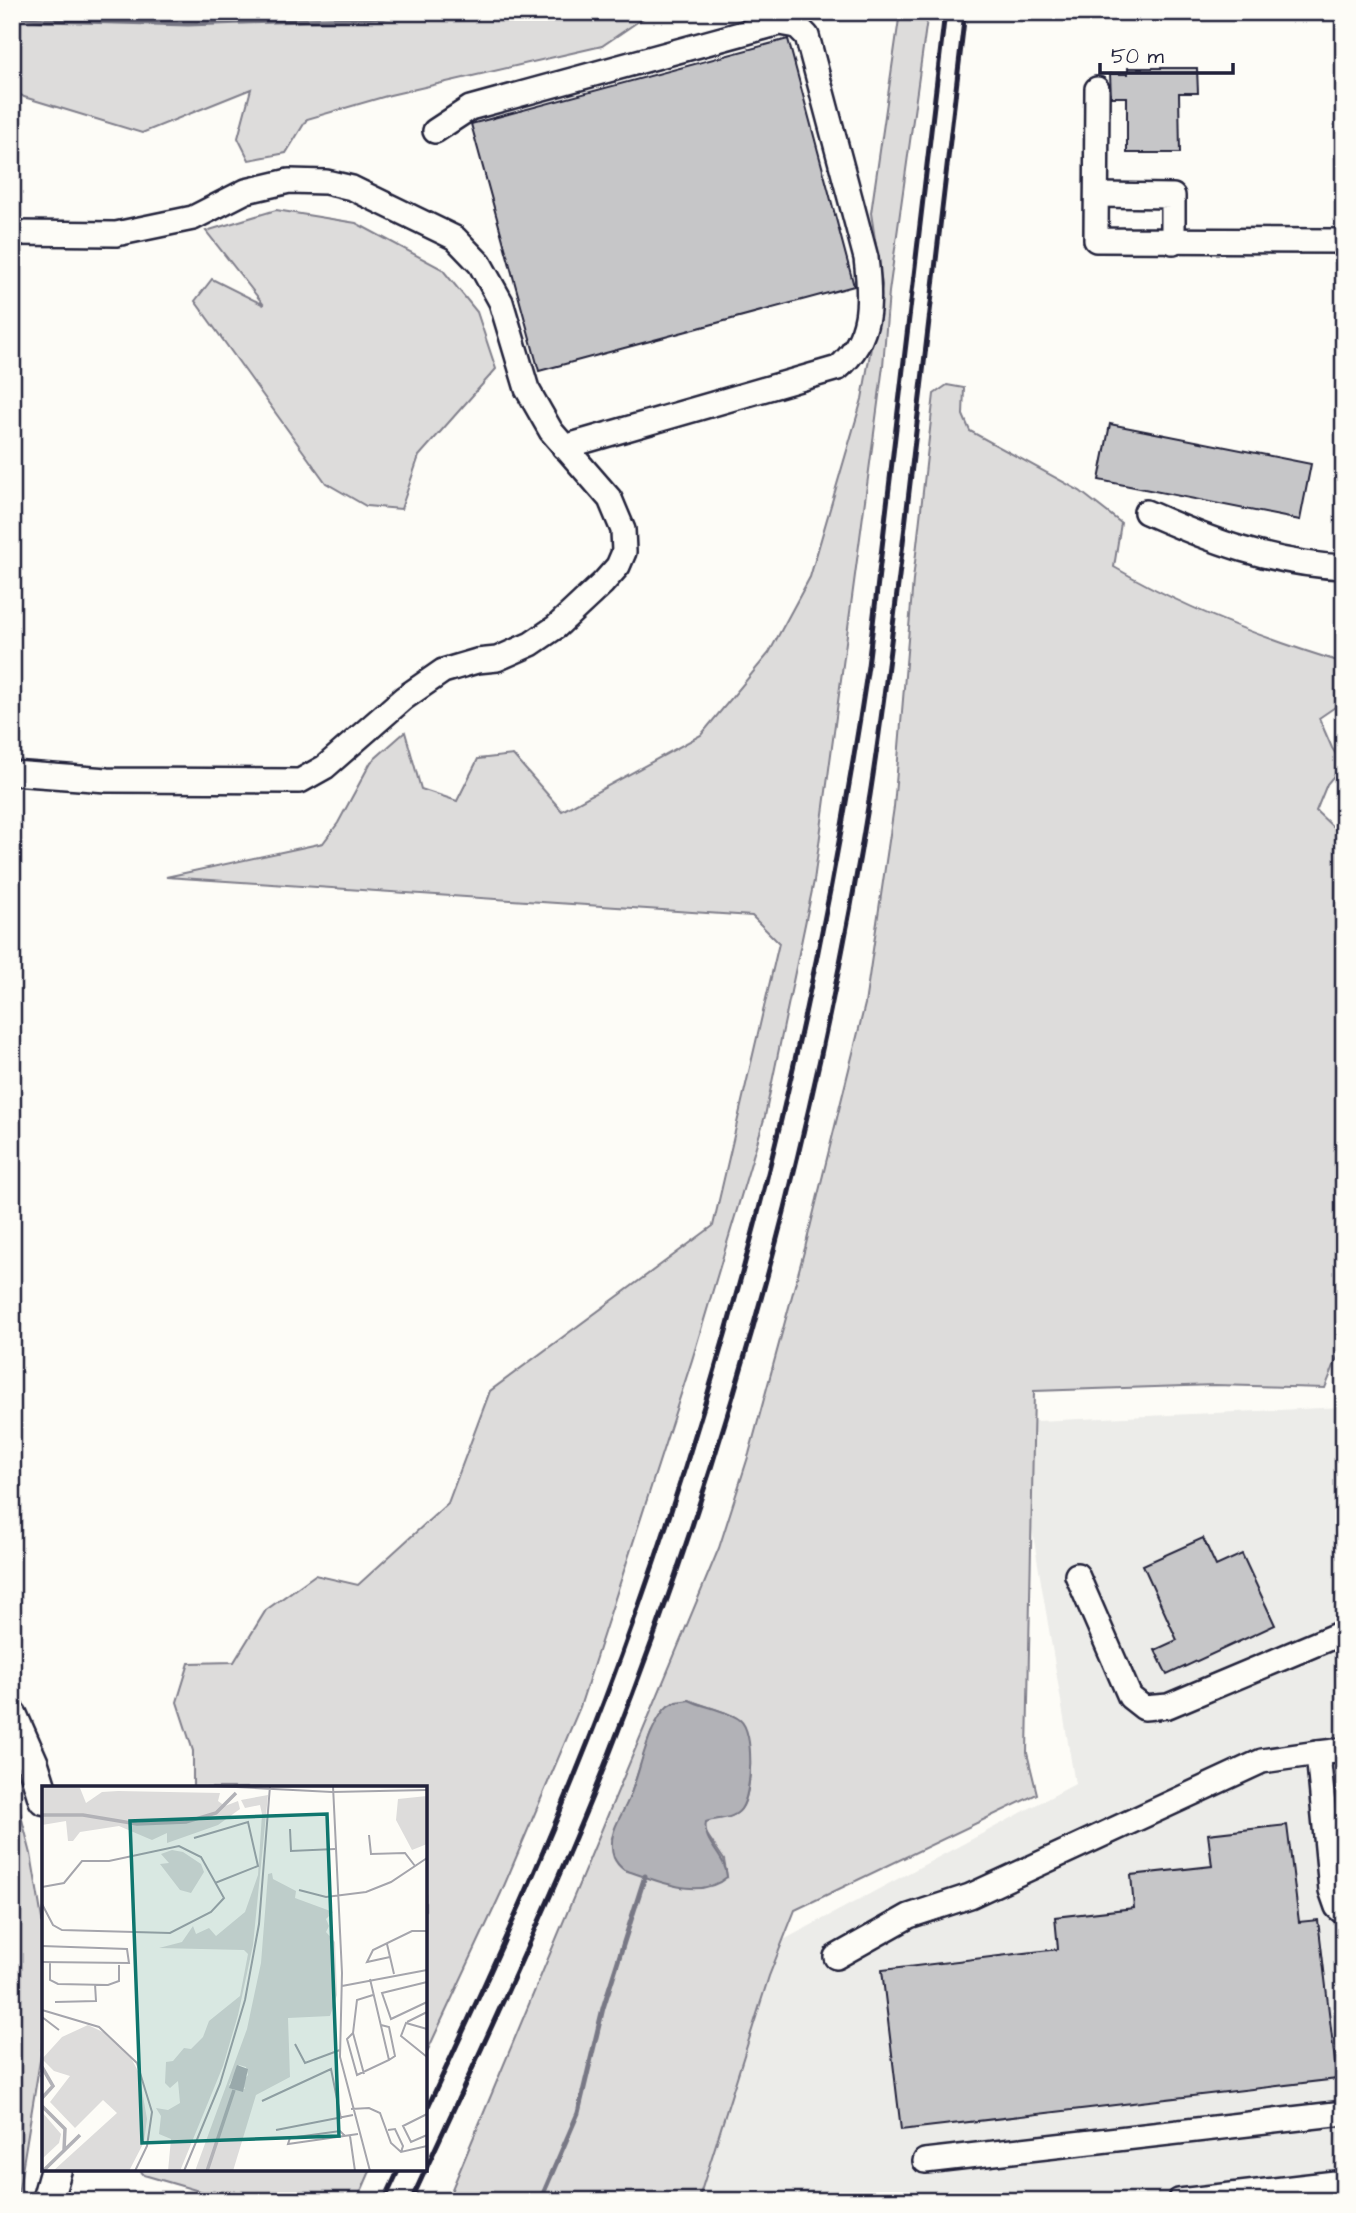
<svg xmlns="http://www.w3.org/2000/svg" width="1356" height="2213" viewBox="0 0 1356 2213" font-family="'Architects Daughter',sans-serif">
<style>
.built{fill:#ecece9}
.green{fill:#dddcdb;stroke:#807f8b;stroke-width:2;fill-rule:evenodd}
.water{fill:#b2b2b7;stroke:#787885;stroke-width:2}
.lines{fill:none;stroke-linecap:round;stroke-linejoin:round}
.stream{stroke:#787885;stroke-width:5}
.building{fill:#c6c6c8;stroke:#22223b;stroke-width:2}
.minor-casing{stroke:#22223b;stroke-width:28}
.major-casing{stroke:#22223b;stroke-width:35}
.minor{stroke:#fdfcf7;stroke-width:23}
.major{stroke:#fdfcf7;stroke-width:30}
.rail{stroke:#22223b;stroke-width:5}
.inset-river{fill:none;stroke:#b2b2b7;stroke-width:3.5}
.inset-road{fill:none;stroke:#a5a5ac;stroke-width:2}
.view{fill:#0f766e;fill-opacity:0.15;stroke:#0f766e;stroke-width:3.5}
.inset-edge{fill:none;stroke:#22223b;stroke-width:3.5}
</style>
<rect width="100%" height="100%" fill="#fdfcf7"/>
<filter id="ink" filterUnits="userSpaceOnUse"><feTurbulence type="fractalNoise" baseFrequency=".0143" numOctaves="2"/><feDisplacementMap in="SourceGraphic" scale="14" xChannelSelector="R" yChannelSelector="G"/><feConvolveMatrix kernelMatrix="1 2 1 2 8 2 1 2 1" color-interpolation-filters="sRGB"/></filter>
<g filter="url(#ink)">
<!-- built -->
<polygon class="built" points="1344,1407 1344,2201 679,2201 748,1959 1075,1784 1014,1422"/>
<!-- green -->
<g class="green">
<polygon points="12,12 652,12 602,46 390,95 307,119 286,153 249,160 238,138 251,89 142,133 24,97 12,89"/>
<polygon points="900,12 928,12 889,292 883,366 814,881 765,1116 692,1360 580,1707 501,1893 425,2056 425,1788 193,1788 193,1751 177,1702 189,1663 234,1662 266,1610 315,1575 358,1585 448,1503 490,1391 713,1226 779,943 752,916 166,877 323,843 338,823 371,762 405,732 421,789 457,801 478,759 513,755 562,811 701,735 769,653 810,577 862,399 882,285 871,213"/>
<polygon points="276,210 356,223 442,269 477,312 496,369 419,456 401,509 366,506 326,483 195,301 212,279 264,305 206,231"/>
<path d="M947,385l17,3 -1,27 7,16 110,60 41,32 -7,44c72,42 150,72 230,96v38l-25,17 13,30 11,17 -16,19 -11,27 16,15 12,1v514l-19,47 -110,-3 -181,6 -7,362 10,41 -242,116 -26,66 -71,225h-251l272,-653 30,-94 56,-206 60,-244 29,-197 19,-227 21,-186zM689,1700c12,6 43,12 50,20 15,15 14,72 2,89 -9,11 -23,8 -35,12l-2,9 20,30 3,17 -115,-39 18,-41 21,-64 14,-24z"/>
<polygon points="12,1781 31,1854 44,1931 44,2036 17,2201 12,2201"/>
<polygon points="139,2169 371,2169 357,2201 205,2201 206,2193 144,2175"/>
</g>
<!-- water -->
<path class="water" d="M689,1700c14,7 40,11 51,20 15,12 12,74 1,89 -9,12 -24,8 -35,13 -4,21 20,33 21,55 -29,25 -72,2 -103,-7 -10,-8 -13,-16 -12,-28 0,-15 13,-32 18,-46 11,-28 16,-62 34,-86 7,-9 15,-8 25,-10z"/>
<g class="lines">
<!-- stream -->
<g class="stream">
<polyline points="12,15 45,20 188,24 384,17 405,12"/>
<polyline points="540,2201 578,2113 603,2008 645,1876"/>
</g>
</g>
<!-- building -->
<g class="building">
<polygon points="788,39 854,286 539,371 471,124"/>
<polygon points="1128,68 1197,68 1198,93 1179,93 1180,153 1127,153 1127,97 1111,97 1110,74 1128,74"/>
<polygon points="1110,424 1311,464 1300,520 1099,480"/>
<polygon points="1203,1538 1216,1566 1242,1554 1275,1625 1167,1675 1155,1650 1177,1640 1143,1565"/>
<polygon points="1287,1825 1299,1922 1318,1920 1337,2079 901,2130 882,1970 1058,1949 1055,1917 1134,1908 1131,1875 1212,1866 1208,1834"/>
</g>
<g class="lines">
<defs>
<g id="minor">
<polyline points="1097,89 1096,240 1344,241"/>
<path d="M435,131l35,-23 310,-85 17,3 10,10 59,222c5,42 7,80 -28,110l-274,79"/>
<polyline points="1097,195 1173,196 1173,242"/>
<polyline points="12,233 116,234 193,218 246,191 289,181 326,182 352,188 455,238 480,264 501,302 527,389 551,431 610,499 623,530 624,552 618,566 603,583 556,627 531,644 497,659 477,661 443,671 404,698 325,767 300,781 107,780 12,773"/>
<path d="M1146,512c65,29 126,52 198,55"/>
<polyline points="1077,1575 1130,1697 1144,1708 1168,1706 1344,1632"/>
<polyline points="1318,1753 1344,1750"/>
<polyline points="836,1957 909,1916 970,1896 1262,1761 1318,1753 1331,1890 1337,1907 1344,1913"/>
<polyline points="925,2161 1344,2113"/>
<polyline points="1179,2201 1344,2182"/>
</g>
<g id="major">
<polyline points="12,1716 33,1764 44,1799"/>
<polyline points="47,2201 56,2169"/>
</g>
</defs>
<!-- minor casing -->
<use href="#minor" class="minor-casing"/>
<!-- major casing -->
<use href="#major" class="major-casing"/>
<!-- minor -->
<use href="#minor" class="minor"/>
<!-- major -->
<use href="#major" class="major"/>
<!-- rail -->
<g class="rail">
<path d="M425,2113c77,-164 151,-328 211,-499 109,-308 184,-625 232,-948l77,-654"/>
<polyline points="384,2201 399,2169"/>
<path d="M411,2201c69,-149 139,-297 199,-449 70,-177 128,-359 175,-544 34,-136 63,-274 85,-413 17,-109 29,-219 42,-329 18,-151 36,-302 53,-454"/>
</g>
</g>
</g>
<!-- overview -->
<g transform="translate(42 1786)">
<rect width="385" height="385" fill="#fdfcf7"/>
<path d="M0,0l38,2 6,15 16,-11 16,-1 102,2 -2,8 7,5 13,-5 2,8 -22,16 -51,18v-10l-15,7 -33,-14 -39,6 -7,9h-5l-2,-20 -24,4zM226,9l-15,150 -15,70 -15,51 -43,105h-12l3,-32 -12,-5 2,-18 -5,-8 12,2 12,-7 -2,-22 -8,7 -5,-5 1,-21 7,-1 11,-13 7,1 12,-12 6,-16 31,-25 8,-42 -4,-4 -85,-2 23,-6 11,-16 3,8 13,-6 7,8 29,-24 13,-37 4,-61 -2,-9 -15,3 -4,-8zM385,10v48l-15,6 -16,-30 2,-21zM130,64l11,2 18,12 3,8 -13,21 -11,-3 -20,-26 9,-1 -8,-9zM230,87l1,6 23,12 -1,7 38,14 -7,7 3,7 -3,6 9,10 2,53 -7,21 -42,2 2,59 -34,18 -23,76h-38l52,-142 14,-66 7,-89zM197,279l7,2 2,8 -6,7 3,7 -16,-4zM46,239l17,8 25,23 9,17 8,46 -3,23 -15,29h-76l64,-58 -14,-13 -28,28 -25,-26 20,-26 -16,-5 -12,-12 20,-22zM0,326l19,22 -2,9 -17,16z" fill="#dddcdb" fill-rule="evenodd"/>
<path d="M195,279l11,4 -5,23 -14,-4z" fill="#b2b2b7"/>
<path class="inset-river" d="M0,29h41l54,9 49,-2 30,-9 20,-20M0,281l11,19 -11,12M0,320l23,23 -1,21M1,385l37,-36M165,385l27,-81"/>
<path class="inset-road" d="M87,0h28M174,0l116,6 95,-2M291,0l9,187 -2,84 30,114M248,43l1,22 44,-2M327,49l2,19 34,-1 10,13M152,52l54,-16 10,44 -43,17M0,101l22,-4 18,-22h27l70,-15 22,11 23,41 -13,14 -41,21 -108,-3 -9,-5 -11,-21M257,104l27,7 40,-5 25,-10 36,-24M345,158l7,30M0,160l85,3 2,14 -87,-1M348,171l-23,5 6,-12 39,-19h15M8,176v18l8,4 50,1 11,-4v-16M328,193l19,81 -32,15 -10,-36 6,-6 4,-33 16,-5M385,196l-45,11 9,26 36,-17M300,200l85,-16M13,216l41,-1 -1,-17M0,224l57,17 38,36 15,49 -5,34 -12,25M0,231l17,13M365,236l20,-10M339,239l8,2 6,29 -6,4M385,243l-21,-6 -5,13 26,21M311,247l11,41M253,258l10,19 35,-13M220,315l69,-32 10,50M309,323l18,-1 11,5 11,30 10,9 26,-6M385,328l-24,12 8,16 16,-7M234,344l77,-15M346,344l7,-1 8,17 -2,6M303,350l-5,-5 -50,7 -2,6 70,-10M308,350l5,35M142,385l36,-87 25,-84 14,-76 11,-138"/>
<path class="view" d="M285,28l12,322 -197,7 -12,-322z"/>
<rect width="385" height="385" class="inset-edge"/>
</g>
<!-- margin -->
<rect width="1356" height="2213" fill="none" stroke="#fdfcf7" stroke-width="42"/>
<rect x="21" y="21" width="1314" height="2171" fill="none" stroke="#22223b" stroke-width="2.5" filter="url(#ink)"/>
<!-- scale -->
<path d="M1100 63v10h133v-10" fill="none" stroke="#22223b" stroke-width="3.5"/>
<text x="1111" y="63" font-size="21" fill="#22223b" stroke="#fdfcf7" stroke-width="5" paint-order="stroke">50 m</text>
</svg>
